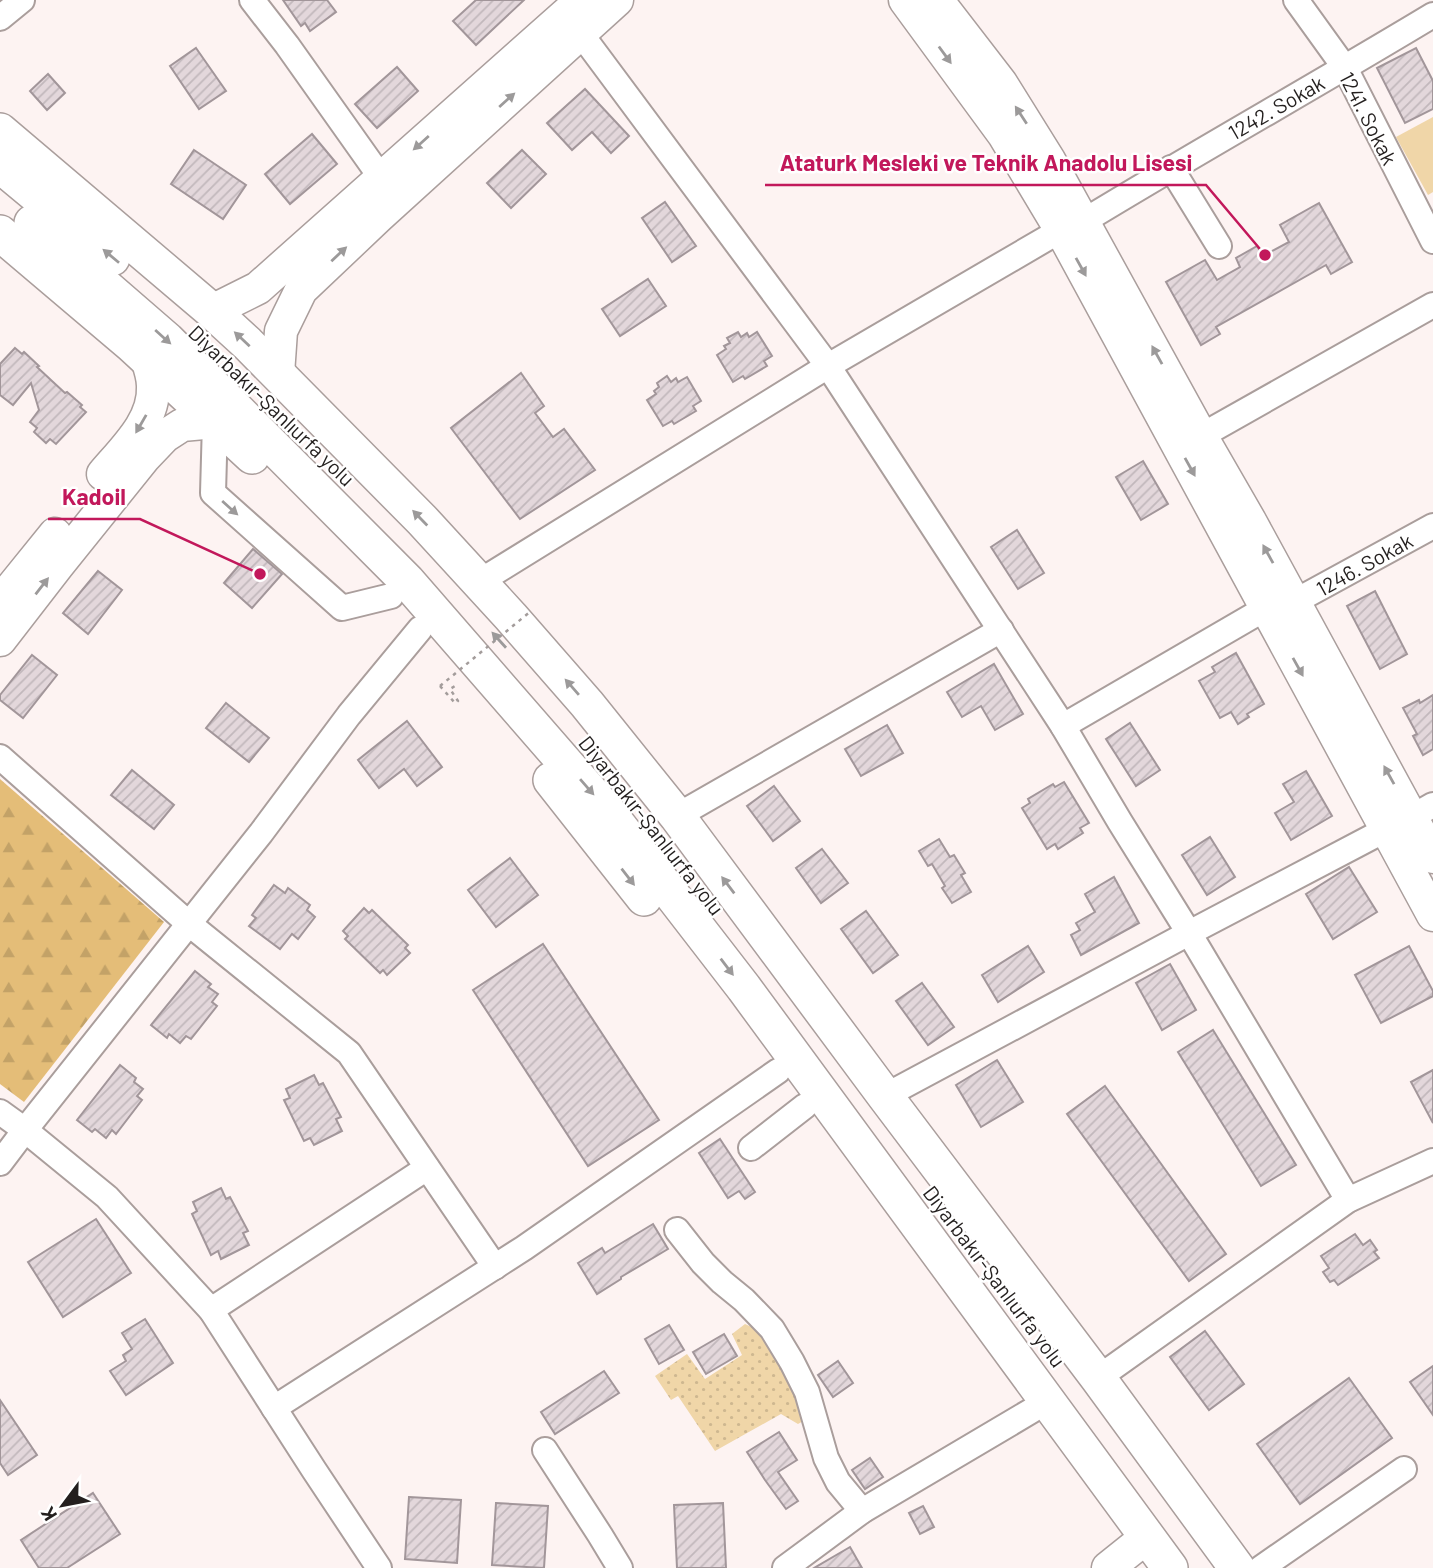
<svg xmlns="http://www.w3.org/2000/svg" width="1433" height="1568" viewBox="0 0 1433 1568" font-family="Barlow,sans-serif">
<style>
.grass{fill:#f0d6a8}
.forest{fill:url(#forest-firs)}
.park{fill:url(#park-dots)}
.building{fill:url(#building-hatch);stroke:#a2969a;stroke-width:2}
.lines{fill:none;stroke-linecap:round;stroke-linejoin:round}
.minor-casing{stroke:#aa9e9c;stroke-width:28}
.major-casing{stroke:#aa9e9c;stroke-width:35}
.highway-casing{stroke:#aa9e9c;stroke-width:38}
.path{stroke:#a39c9b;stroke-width:2.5;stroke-dasharray:3.5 5;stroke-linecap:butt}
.minor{stroke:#fff;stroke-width:24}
.major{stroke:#fff;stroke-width:32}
.highway{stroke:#fff;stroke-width:35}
.path-bridge{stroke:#a39c9b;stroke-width:2.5;stroke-dasharray:3.5 5;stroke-linecap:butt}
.oneway{fill:#9c9a9a}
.labels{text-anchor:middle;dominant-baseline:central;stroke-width:5;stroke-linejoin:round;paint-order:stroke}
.street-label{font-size:21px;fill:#231f1e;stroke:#fff}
.leader{fill:none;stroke:#c2185b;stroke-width:2.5}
.callout-dot{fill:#c2185b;stroke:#fff;stroke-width:2.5}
.callout-label{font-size:23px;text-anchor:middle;font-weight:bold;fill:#c2185b;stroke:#fff;stroke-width:5;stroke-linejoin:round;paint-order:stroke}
</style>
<defs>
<pattern id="forest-firs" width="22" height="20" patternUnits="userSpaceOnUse" patternTransform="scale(1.75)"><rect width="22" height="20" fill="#e4bd78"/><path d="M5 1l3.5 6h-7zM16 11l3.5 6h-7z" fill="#c3a267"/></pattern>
<pattern id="park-dots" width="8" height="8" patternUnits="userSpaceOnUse" patternTransform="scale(1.75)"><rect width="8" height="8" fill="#f0d6a8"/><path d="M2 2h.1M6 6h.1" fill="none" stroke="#ceb790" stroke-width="1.8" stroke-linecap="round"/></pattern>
<pattern id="building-hatch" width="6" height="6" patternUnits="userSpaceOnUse" patternTransform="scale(1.75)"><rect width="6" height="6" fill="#e3d7db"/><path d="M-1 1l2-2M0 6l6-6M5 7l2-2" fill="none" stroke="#c2b8bc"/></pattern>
</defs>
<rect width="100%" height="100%" fill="#fdf3f2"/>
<!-- grass -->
<polygon class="grass" points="1433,117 1433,192 1428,195 1396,137"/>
<!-- forest -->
<polygon class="forest" points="0,779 164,922 24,1102 0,1084"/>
<!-- park -->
<polygon class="park" points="745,1324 756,1329 799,1394 805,1420 798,1424 781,1414 715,1451 678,1396 671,1400 655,1376 687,1354 705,1379 742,1355 732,1334"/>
<!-- building -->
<g class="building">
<polygon points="283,0 327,0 336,12 310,31 305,23 301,26"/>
<polygon points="476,0 524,0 476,45 453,21"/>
<polygon points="196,48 226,91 199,109 170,66"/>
<polygon points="1416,48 1433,81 1433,109 1405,123 1377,68"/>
<polygon points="397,67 418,91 377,128 355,104"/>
<polygon points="48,74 65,93 47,110 30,91"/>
<polygon points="585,89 629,136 611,153 592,132 572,150 547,123"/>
<polygon points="312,134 337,164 290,204 265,174"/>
<polygon points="194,150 246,185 223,219 171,184"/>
<polygon points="522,150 546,174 511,208 487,183"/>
<polygon points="665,202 696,246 672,262 642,218"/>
<polygon points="1319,203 1352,262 1331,274 1326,265 1216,327 1220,334 1201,345 1166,282 1205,260 1217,280 1240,267 1236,258 1257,246 1263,256 1289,242 1280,225"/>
<polygon points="648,279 666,306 620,336 602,309"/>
<polygon points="738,332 741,337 747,333 749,337 757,332 772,356 764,361 767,366 745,379 743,376 733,382 717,355 726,349 724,346 730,343 727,338"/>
<polygon points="15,348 22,354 24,352 39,366 37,367 52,381 65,393 67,392 82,405 80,407 86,412 56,444 50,439 46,443 34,432 37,428 30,422 39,410 31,383 13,405 0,395 0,364"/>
<polygon points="521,373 544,406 535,413 553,437 564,429 595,470 520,519 451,428"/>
<polygon points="667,376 671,382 676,378 678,382 687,377 701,401 693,406 696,411 674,424 672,421 663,426 647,400 656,394 654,391 659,387 657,383"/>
<polygon points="1143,461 1168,504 1141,520 1116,477"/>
<polygon points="1017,530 1044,573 1018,589 991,547"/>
<polygon points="253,549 282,574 252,608 224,583"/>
<polygon points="98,571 122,590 88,634 63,613"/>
<polygon points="1375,591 1407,654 1380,669 1347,606"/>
<polygon points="1236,653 1264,704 1247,714 1249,717 1238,724 1231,712 1220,718 1199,681 1215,672 1212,667"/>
<polygon points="32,655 57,675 23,718 0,700 0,695"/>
<polygon points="994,664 1023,714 995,730 981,706 962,717 947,692"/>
<polygon points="1433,695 1433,749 1423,755 1413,736 1417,734 1403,708 1419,700 1420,703"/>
<polygon points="226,703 269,738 249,762 206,728"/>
<polygon points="407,721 442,767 417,786 404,769 379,788 358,760"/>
<polygon points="1130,723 1160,770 1136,786 1106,739"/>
<polygon points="887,725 903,753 861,776 845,749"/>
<polygon points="132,770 174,805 154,829 111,795"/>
<polygon points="1306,771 1332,816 1291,840 1275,813 1294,802 1283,784"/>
<polygon points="1064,782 1089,823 1080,828 1083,833 1058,849 1055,844 1047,849 1022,808 1030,803 1028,799 1053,784 1055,787"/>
<polygon points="774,786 800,821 773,841 747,806"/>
<polygon points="1210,837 1235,877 1207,895 1182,855"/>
<polygon points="939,839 950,857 954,855 965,873 961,875 971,892 952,903 942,888 945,886 932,864 928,866 919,851"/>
<polygon points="822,849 848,883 821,903 796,868"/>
<polygon points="510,858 538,895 496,927 468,890"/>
<polygon points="1349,867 1377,912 1333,939 1306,894"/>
<polygon points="1114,877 1139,923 1081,955 1071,935 1080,930 1076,923 1095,912 1085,894"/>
<polygon points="274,885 285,893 288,888 310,905 307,910 315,917 298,939 292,934 280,949 249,926 256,918 252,915"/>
<polygon points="364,908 369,913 372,910 408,945 405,948 410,953 387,975 383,970 380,973 345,939 348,936 343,931"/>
<polygon points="866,911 898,955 873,973 841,929"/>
<polygon points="543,944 659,1120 588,1166 473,990"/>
<polygon points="1028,946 1044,972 998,1002 982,975"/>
<polygon points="1409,946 1433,991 1433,996 1381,1023 1355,975"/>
<polygon points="1170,964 1196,1010 1162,1030 1136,983"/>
<polygon points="195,971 211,984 208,987 218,994 212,1002 217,1006 191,1039 186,1036 180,1043 169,1034 167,1038 151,1025"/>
<polygon points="922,983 954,1027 928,1045 896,1001"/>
<polygon points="1213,1030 1296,1165 1261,1186 1178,1052"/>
<polygon points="997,1060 1023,1102 981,1127 956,1085"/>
<polygon points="120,1065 136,1078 134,1082 143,1089 137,1096 142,1100 116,1134 112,1130 106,1138 95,1129 92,1132 77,1120"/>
<polygon points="1433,1070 1433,1123 1411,1082"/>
<polygon points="314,1075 319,1085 323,1083 341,1117 336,1119 342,1131 314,1145 310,1138 304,1141 284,1100 290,1098 286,1089"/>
<polygon points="1105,1086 1226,1254 1189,1281 1067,1114"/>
<polygon points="720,1139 755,1192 745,1199 739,1191 728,1198 699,1153"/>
<polygon points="221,1188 226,1199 230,1197 248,1231 243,1233 249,1245 221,1259 218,1251 211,1255 192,1214 197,1211 193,1202"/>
<polygon points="96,1219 131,1273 63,1317 28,1262"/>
<polygon points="653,1224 668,1249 621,1277 621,1279 597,1294 578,1263 602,1248 605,1253"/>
<polygon points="1355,1234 1363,1245 1370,1240 1377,1250 1374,1252 1379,1258 1338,1285 1334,1280 1330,1282 1323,1272 1329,1268 1321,1256"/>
<polygon points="145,1319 173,1363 126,1395 110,1371 126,1361 123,1355 132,1349 122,1333"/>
<polygon points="669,1325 684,1350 659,1364 645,1339"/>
<polygon points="1205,1331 1244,1384 1209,1410 1170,1357"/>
<polygon points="724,1334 737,1356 706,1374 693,1352"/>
<polygon points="838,1361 853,1383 833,1397 818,1375"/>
<polygon points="1433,1366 1433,1415 1410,1382"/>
<polygon points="604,1371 619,1393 555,1434 541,1412"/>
<polygon points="1349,1378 1392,1438 1300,1504 1257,1444"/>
<polygon points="0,1400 37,1455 8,1475 0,1463"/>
<polygon points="779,1432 797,1460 778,1472 798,1501 786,1509 765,1480 747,1452"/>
<polygon points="870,1458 883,1477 865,1489 852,1470"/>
<polygon points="93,1493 120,1534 67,1568 39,1568 21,1540"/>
<polygon points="409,1497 461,1500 457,1563 405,1559"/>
<polygon points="496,1503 548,1506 544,1568 492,1565"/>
<polygon points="723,1503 726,1568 677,1568 674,1505"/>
<polygon points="923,1506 934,1527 920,1534 909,1513"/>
<polygon points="850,1547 862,1568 814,1568"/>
</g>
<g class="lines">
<defs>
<g id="minor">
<polyline points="252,0 287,45 382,179"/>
<polyline points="1296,0 1345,68 1433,241"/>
<polyline points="0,18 22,0"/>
<polyline points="581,34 828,366 1063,726 1120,822 1189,933 1348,1200"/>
<polyline points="1171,168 1219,246"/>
<path d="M1084,221c115,-70 233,-136 349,-206"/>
<polyline points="215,422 213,493 342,608 391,596"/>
<polyline points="1201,436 1433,305"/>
<polyline points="479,582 828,366 1061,230"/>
<polyline points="1294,602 1433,526"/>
<polyline points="1063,726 1266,608"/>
<polyline points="0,757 188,923 349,1053 495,1267"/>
<polyline points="677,816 1001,630"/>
<polyline points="1412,817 1433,805"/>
<polyline points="885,1096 1189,933 1387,829"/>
<polyline points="0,1112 25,1130 0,1163"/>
<polyline points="751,1148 805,1106"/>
<polyline points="677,1230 703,1263 722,1282 744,1300 772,1329 792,1362 807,1392 826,1458 838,1482 862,1511"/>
<polyline points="211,1310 427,1168"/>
<polyline points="1098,1378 1348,1200 1433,1161"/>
<polyline points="274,1408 524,1248 778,1071"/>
<polyline points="545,1450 600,1535 620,1568"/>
<polyline points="379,1568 314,1470 211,1310 107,1197 25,1130 261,833 349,715 420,629"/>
<polyline points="785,1568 862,1511 1031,1411"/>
<polyline points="1261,1568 1404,1469"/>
</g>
<g id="major">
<polyline points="905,0 1004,135 1061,230 1433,915"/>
<polyline points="937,0 1001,83 1049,160 1201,436 1250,521 1433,857"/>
<polyline points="212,311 258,288 582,0"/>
<polyline points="278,374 281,331 301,290 378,217 617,0"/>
<path d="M103,474c21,-25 52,-53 50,-88 0,-9 -3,-18 -6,-27"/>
<polyline points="0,602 55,534"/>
<polyline points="0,640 58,565 144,458 165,436 182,425 215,422"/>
<polyline points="1108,1568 1133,1548"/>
</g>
<g id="highway">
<polyline points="0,131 212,311 247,343 422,520 511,617 587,704 677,816 885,1096 1098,1378 1237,1568"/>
<polyline points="0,165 112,258"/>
<polyline points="32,223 167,340 407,581 608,812 744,988 1170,1568"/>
<polyline points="0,233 132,345 252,456"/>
<polyline points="551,780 644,898"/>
</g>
</defs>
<!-- minor casing -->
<use href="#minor" class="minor-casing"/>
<!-- major casing -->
<use href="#major" class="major-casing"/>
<!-- highway casing -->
<use href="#highway" class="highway-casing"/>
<!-- path -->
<polyline class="path" points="440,686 455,703 458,701 450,689 455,686"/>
<!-- minor -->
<use href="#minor" class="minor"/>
<!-- major -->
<use href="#major" class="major"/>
<!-- highway -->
<use href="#highway" class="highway"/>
<!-- path-bridge -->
<polyline class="path-bridge" points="440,686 531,611"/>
</g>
<!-- one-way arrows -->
<defs><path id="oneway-solid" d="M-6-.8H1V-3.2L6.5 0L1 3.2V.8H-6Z" transform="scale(1.75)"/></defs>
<g class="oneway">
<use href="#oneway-solid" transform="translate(945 55) rotate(54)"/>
<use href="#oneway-solid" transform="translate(507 100) rotate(-42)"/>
<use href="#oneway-solid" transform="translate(1021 115) rotate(-123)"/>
<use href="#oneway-solid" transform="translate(421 143) rotate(138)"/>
<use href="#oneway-solid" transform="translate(339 254) rotate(-43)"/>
<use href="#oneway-solid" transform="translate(111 256) rotate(-140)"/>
<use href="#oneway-solid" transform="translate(1081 267) rotate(61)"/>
<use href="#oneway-solid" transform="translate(163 337) rotate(42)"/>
<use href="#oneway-solid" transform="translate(242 339) rotate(-137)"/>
<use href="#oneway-solid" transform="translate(1157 355) rotate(-119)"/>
<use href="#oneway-solid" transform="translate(141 424) rotate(120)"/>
<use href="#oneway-solid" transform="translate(1190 467) rotate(61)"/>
<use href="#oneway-solid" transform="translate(230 508) rotate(42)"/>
<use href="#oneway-solid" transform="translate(420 518) rotate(-134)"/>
<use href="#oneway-solid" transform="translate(1268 554) rotate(-119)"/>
<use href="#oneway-solid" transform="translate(42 586) rotate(-52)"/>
<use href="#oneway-solid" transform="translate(499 640) rotate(-132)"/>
<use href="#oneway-solid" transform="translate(1298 667) rotate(61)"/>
<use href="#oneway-solid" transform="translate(572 687) rotate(-131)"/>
<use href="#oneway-solid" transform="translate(1389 775) rotate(-119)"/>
<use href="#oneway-solid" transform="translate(587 787) rotate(49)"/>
<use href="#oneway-solid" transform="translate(628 877) rotate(52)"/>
<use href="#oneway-solid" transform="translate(728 885) rotate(-127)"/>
<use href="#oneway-solid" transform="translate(727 967) rotate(53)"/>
</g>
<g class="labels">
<!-- street labels -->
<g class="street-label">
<text transform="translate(1276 107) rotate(-30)">1242. Sokak</text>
<text transform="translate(1369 118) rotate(63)">1241. Sokak</text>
<text transform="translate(272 405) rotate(44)">Diyarbakır-Şanlıurfa yolu</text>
<text transform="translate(1364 564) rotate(-29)">1246. Sokak</text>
<text transform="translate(652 825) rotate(52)">Diyarbakır-Şanlıurfa yolu</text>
<text transform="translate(995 1276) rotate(53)">Diyarbakır-Şanlıurfa yolu</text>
</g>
</g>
<!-- callouts -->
<path class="leader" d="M1265 255L1206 185H765M260 574L140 519H48"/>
<g class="callout-dot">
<circle cx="1265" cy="255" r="7"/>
<circle cx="260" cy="574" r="7"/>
</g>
<g class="callout-label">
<text x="986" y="171">Ataturk Mesleki ve Teknik Anadolu Lisesi</text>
<text x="94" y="505">Kadoil</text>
</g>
<!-- north arrow -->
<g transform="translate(63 1505) rotate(238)" stroke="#ffffff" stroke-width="5" paint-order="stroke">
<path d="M0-5L12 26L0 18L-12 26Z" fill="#231f1e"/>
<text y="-10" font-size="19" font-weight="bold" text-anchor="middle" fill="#231f1e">K</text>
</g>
</svg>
